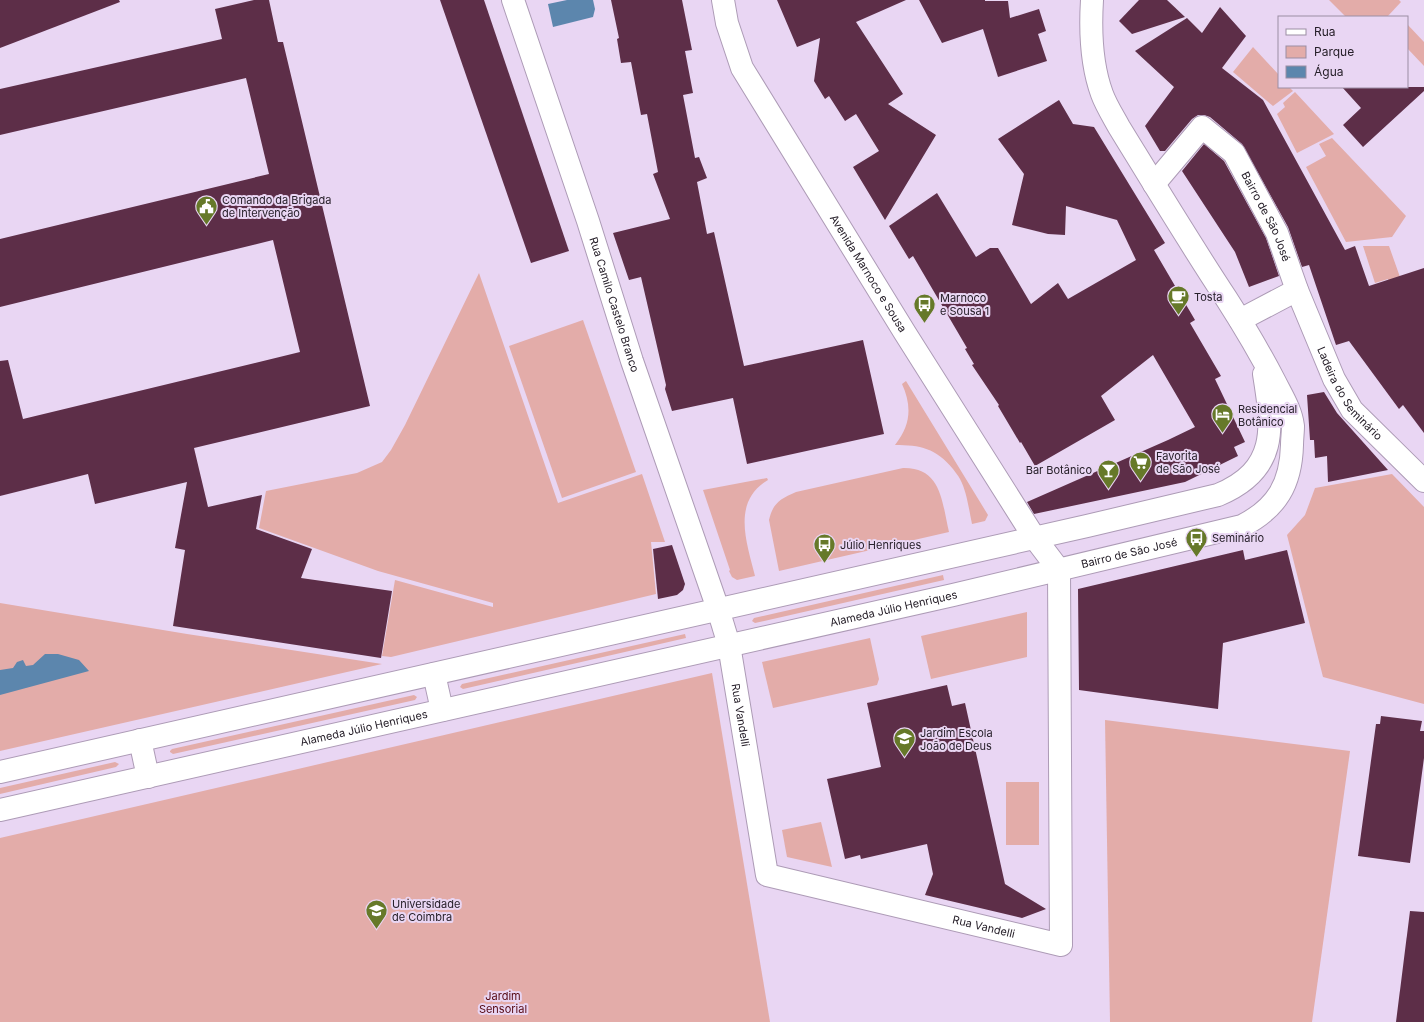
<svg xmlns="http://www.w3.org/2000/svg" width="1424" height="1022" viewBox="0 0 1424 1022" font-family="Inter,sans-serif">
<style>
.green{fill:#e3aca9}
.water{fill:#5c86ad}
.building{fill:#5d2e48}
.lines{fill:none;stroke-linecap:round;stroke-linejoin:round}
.street-casing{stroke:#ad9bb6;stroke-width:24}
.secondary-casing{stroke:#ad9bb6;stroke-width:24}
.street{stroke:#fff;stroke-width:22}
.secondary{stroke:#fff;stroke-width:22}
.labels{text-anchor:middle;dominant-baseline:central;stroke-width:4;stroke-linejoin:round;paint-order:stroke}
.poi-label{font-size:11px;fill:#27202a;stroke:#e9d6f3;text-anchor:start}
.street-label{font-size:11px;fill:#27202a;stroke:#e9d6f3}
.park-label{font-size:11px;fill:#540812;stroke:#e9d6f3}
</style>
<rect width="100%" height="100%" fill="#e9d6f3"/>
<!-- green -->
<g class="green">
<polygon points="1329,0 1399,0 1401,2 1387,17 1346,17"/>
<polygon points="1407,24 1424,42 1424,66 1407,48"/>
<polygon points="1253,47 1279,75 1279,87 1289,87 1293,91 1273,106 1233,72"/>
<polygon points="1295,92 1334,134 1297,153 1277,114 1285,107 1283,103"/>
<polygon points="1332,138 1406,216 1392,237 1346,242 1306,167 1326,156 1319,144"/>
<polygon points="1363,246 1389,246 1412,311 1393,294 1388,279 1375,283"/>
<polygon points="479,273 558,503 642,474 665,542 651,542 656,594 391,657 382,656 395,580 493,607 493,603 378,571 259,528 266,491 357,473 382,462 391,450 405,425"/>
<polygon points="583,320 636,472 562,498 509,346"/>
<path d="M906,381l82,134 -3,6 -13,3c-3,-14 -5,-32 -12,-45 -2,-4 -5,-7 -7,-10 -17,-21 -33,-24 -58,-24 16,-20 17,-39 7,-61z"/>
<path d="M903,468c39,-1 39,35 46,64l-170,39 -10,-51c4,-17 11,-21 27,-28z"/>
<polygon points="1392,474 1424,507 1424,704 1323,677 1287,535 1305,515 1315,488"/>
<path d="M767,478l1,2c-37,22 -21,63 -13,96l-18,4 -5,-3 -3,-6 1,-1 -27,-80z"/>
<polygon points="943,575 944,580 755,623 752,621 754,618"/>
<polygon points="0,603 187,634 382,664 0,751"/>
<polygon points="1027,612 1027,657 931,679 921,636"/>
<polygon points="685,634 686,638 463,689 460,687 462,684"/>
<polygon points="870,638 879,679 877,685 773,708 762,662"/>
<polygon points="712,673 770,1022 0,1022 0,838"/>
<polygon points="414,695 417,697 415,700 173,754 170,752 170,751 172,749"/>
<polygon points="1105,720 1350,751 1312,1022 1110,1022"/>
<polygon points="115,762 119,764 116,767 0,794 0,788"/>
<rect x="1006" y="782" width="33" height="63"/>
<polygon points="821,822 832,867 787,857 782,830"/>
</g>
<!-- water -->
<g class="water">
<polygon points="567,0 593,0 595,9 593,17 553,27 548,4"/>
<polygon points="45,654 58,654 79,660 89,671 0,695 0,670 13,668 17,662 23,660 26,666 33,665"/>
</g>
<!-- building -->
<g class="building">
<polygon points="0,0 119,0 120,2 0,48"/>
<polygon points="254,0 269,0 278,42 283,42 370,406 194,448 208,507 262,495 256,529 312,549 301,578 392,591 381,658 173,626 185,550 175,548 187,482 95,504 88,474 0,496 0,361 8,360 23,419 300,352 273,240 0,307 0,239 269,174 246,78 0,135 0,89 222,39 215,9"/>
<polygon points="440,0 484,0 569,251 531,263"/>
<polygon points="611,0 682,0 692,50 685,51 693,93 683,95 695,158 699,157 707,178 697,182 707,234 714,232 744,366 863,340 884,434 747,464 733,398 672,411 665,389 666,385 641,277 629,280 613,233 670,219 653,174 658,172 647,114 641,115 631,62 621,63 617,39 619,38"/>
<polygon points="777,0 906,0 856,22 903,94 888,104 936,135 885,220 853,167 879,151 856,114 845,121 829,96 825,99 814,81 820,38 797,47"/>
<polygon points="919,0 985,0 985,1 1008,1 1010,18 1039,9 1046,31 1038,34 1047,61 998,77 983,29 942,43"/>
<polygon points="1139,0 1167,0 1185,17 1132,34 1119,21"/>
<polygon points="1220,7 1246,36 1222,68 1263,100 1345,250 1355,246 1369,286 1424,268 1424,433 1403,405 1399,409 1349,341 1336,345 1309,265 1302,267 1288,227 1242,144 1210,117 1204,115 1198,115 1192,119 1165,151 1160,151 1145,126 1174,87 1135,51 1187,18 1202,33"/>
<polygon points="1342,87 1424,87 1424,91 1363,147 1343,125 1361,108"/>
<polygon points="1059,100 1073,124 1094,127 1165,243 1154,250 1195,320 1190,323 1221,376 1215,379 1245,442 1234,447 1238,456 1185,482 1034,514 1027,502 1168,440 1195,427 1153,355 1101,396 1115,420 1035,466 1021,442 1020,443 998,406 999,405 972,365 974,364 965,349 967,348 913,256 909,259 889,226 937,193 976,257 990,248 998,248 1031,304 1058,283 1068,299 1136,260 1117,220 1066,206 1065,235 1048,234 1012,225 1024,174 998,139"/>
<polygon points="1204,144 1224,161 1266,238 1279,276 1249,287 1235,252 1182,171"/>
<polygon points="1324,392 1337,413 1388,470 1328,482 1327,456 1315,458 1314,440 1310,440 1307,395"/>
<polygon points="672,545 685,584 683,590 677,595 658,599 653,549"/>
<polygon points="1243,550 1245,560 1287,550 1305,623 1223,643 1218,709 1079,690 1078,589"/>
<polygon points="947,685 952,706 965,703 1005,884 1046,909 1022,918 925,895 933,874 927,844 861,859 860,855 845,859 827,779 881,767 867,703"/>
<polygon points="1381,716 1422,721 1420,731 1424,731 1424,758 1410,863 1358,856 1376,724 1380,724"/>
<polygon points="1410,911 1424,912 1424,1022 1396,1022"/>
</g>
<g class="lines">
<defs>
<g id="street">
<path id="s1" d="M513,0l75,221 44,140 86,248"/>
<path id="s2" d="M723,0l4,23 15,45 163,265 129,204"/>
<path id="s3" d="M1154,184l48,-57 32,26 43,80 20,57 37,89 18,31 72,71"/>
<polyline points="1240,320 1297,290"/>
<path id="s4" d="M729,645l38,230 294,70 -2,-375"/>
</g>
<g id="secondary">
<polyline points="1034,537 1059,570"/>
<polyline points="718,609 729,645"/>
<polyline points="434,674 442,710"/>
<polyline points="140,740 148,777"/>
<path d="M0,772l1087,-246 131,-31c60,-25 55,-66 46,-121"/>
<path id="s5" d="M0,810l953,-215 289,-69c35,-18 49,-42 50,-81 0,-6 1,-13 1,-19 -2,-16 -11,-30 -18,-44 -15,-29 -31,-56 -49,-84 -37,-56 -72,-114 -107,-171 -6,-11 -13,-22 -17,-33 -11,-30 -12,-62 -10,-94"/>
</g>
</defs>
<!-- street casing -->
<use href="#street" class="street-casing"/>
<!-- secondary casing -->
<use href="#secondary" class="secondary-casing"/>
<!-- street -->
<use href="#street" class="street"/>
<!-- secondary -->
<use href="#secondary" class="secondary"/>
</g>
<!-- icons -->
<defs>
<symbol id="civic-pin" viewBox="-11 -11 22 30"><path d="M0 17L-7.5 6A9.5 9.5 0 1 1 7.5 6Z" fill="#667929" stroke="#e9d6f3"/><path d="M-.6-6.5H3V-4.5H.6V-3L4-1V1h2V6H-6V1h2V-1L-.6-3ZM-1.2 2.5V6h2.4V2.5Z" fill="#fff"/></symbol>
<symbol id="cafe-pin" viewBox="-11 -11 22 30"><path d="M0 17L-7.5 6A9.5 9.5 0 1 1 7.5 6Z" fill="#667929" stroke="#e9d6f3"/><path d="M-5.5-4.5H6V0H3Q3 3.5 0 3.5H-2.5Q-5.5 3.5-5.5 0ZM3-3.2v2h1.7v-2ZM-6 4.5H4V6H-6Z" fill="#fff"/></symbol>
<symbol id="bus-pin" viewBox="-11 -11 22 30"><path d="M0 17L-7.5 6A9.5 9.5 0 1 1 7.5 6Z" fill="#667929" stroke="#e9d6f3"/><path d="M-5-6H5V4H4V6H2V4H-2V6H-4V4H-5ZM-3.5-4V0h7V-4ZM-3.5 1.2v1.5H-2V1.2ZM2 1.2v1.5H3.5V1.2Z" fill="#fff"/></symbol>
<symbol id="hotel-pin" viewBox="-11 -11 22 30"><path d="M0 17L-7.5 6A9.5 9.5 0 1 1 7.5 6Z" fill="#667929" stroke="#e9d6f3"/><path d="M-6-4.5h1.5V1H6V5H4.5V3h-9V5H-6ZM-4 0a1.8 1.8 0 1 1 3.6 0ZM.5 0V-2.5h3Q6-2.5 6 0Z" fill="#fff"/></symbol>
<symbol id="supermarket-pin" viewBox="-11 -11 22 30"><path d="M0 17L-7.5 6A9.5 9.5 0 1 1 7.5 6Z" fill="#667929" stroke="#e9d6f3"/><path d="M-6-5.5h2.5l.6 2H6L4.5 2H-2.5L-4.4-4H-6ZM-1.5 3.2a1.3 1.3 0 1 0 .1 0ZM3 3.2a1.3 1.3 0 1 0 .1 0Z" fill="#fff"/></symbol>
<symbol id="bar-pin" viewBox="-11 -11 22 30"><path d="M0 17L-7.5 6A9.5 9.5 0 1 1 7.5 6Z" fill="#667929" stroke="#e9d6f3"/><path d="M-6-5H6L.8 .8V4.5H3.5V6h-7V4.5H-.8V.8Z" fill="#fff"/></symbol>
<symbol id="school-pin" viewBox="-11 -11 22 30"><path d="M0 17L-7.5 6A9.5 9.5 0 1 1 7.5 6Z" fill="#667929" stroke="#e9d6f3"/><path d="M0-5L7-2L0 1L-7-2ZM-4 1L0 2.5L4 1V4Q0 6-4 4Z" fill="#fff"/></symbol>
<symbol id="university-pin" viewBox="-11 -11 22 30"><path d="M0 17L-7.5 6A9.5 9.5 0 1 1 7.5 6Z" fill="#667929" stroke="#e9d6f3"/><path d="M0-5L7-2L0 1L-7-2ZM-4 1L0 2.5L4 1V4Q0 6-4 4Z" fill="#fff"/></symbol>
</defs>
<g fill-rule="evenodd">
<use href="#civic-pin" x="194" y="194" width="25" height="34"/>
<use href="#cafe-pin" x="1166" y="284" width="25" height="34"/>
<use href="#bus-pin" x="912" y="292" width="25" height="34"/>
<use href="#hotel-pin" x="1210" y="402" width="25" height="34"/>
<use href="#supermarket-pin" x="1128" y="450" width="25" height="34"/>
<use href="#bar-pin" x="1096" y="458" width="25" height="34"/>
<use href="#bus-pin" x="1184" y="526" width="25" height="34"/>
<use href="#bus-pin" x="812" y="532" width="25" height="34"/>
<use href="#school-pin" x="892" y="726" width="25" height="34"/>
<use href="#university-pin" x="364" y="898" width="25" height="34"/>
</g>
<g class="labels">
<!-- poi labels -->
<g class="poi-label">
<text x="222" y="200">Comando da Brigada<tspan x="222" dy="13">de Intervenção</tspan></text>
<text x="1194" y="297">Tosta</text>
<text x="940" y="298">Marnoco<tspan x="940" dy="13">e Sousa 1</tspan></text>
<text x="1238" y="409">Residencial<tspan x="1238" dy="13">Botânico</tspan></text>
<text x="1156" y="456">Favorita<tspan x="1156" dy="13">de São José</tspan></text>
<text x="1092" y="470" text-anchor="end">Bar Botânico</text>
<text x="1212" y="538">Seminário</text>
<text x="840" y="545">Júlio Henriques</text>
<text x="920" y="733">Jardim Escola<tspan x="920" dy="13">João de Deus</tspan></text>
<text x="392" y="904">Universidade<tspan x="392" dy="13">de Coimbra</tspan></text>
</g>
<!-- street labels -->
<g class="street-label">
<text stroke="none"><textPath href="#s3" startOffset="187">Bairro de São José</textPath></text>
<text stroke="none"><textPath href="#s2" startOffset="312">Avenida Marnoco e Sousa</textPath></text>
<text stroke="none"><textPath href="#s1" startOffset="321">Rua Camilo Castelo Branco</textPath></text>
<text stroke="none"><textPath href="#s3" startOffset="384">Ladeira do Seminário</textPath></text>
<text stroke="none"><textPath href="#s5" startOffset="1158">Bairro de São José</textPath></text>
<text stroke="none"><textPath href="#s5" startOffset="916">Alameda Júlio Henriques</textPath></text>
<text stroke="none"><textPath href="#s4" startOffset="71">Rua Vandelli</textPath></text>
<text stroke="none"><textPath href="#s5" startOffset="373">Alameda Júlio Henriques</textPath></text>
<text stroke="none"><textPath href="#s4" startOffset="456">Rua Vandelli</textPath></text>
</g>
<!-- park labels -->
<g class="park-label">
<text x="503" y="996">Jardim<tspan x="503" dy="13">Sensorial</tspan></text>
</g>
</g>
<!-- legend -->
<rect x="1278" y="16" width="130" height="72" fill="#e9d6f3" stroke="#9b8da3"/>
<rect x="1286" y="29" width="20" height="6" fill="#ffffff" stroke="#9b8da3"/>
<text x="1314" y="36" font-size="12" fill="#27202a">Rua</text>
<rect x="1286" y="46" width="20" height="12" fill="#e3aca9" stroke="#9b8da3"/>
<text x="1314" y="56" font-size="12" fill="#27202a">Parque</text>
<rect x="1286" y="66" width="20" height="12" fill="#5c86ad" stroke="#9b8da3"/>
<text x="1314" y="76" font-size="12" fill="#27202a">Água</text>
</svg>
